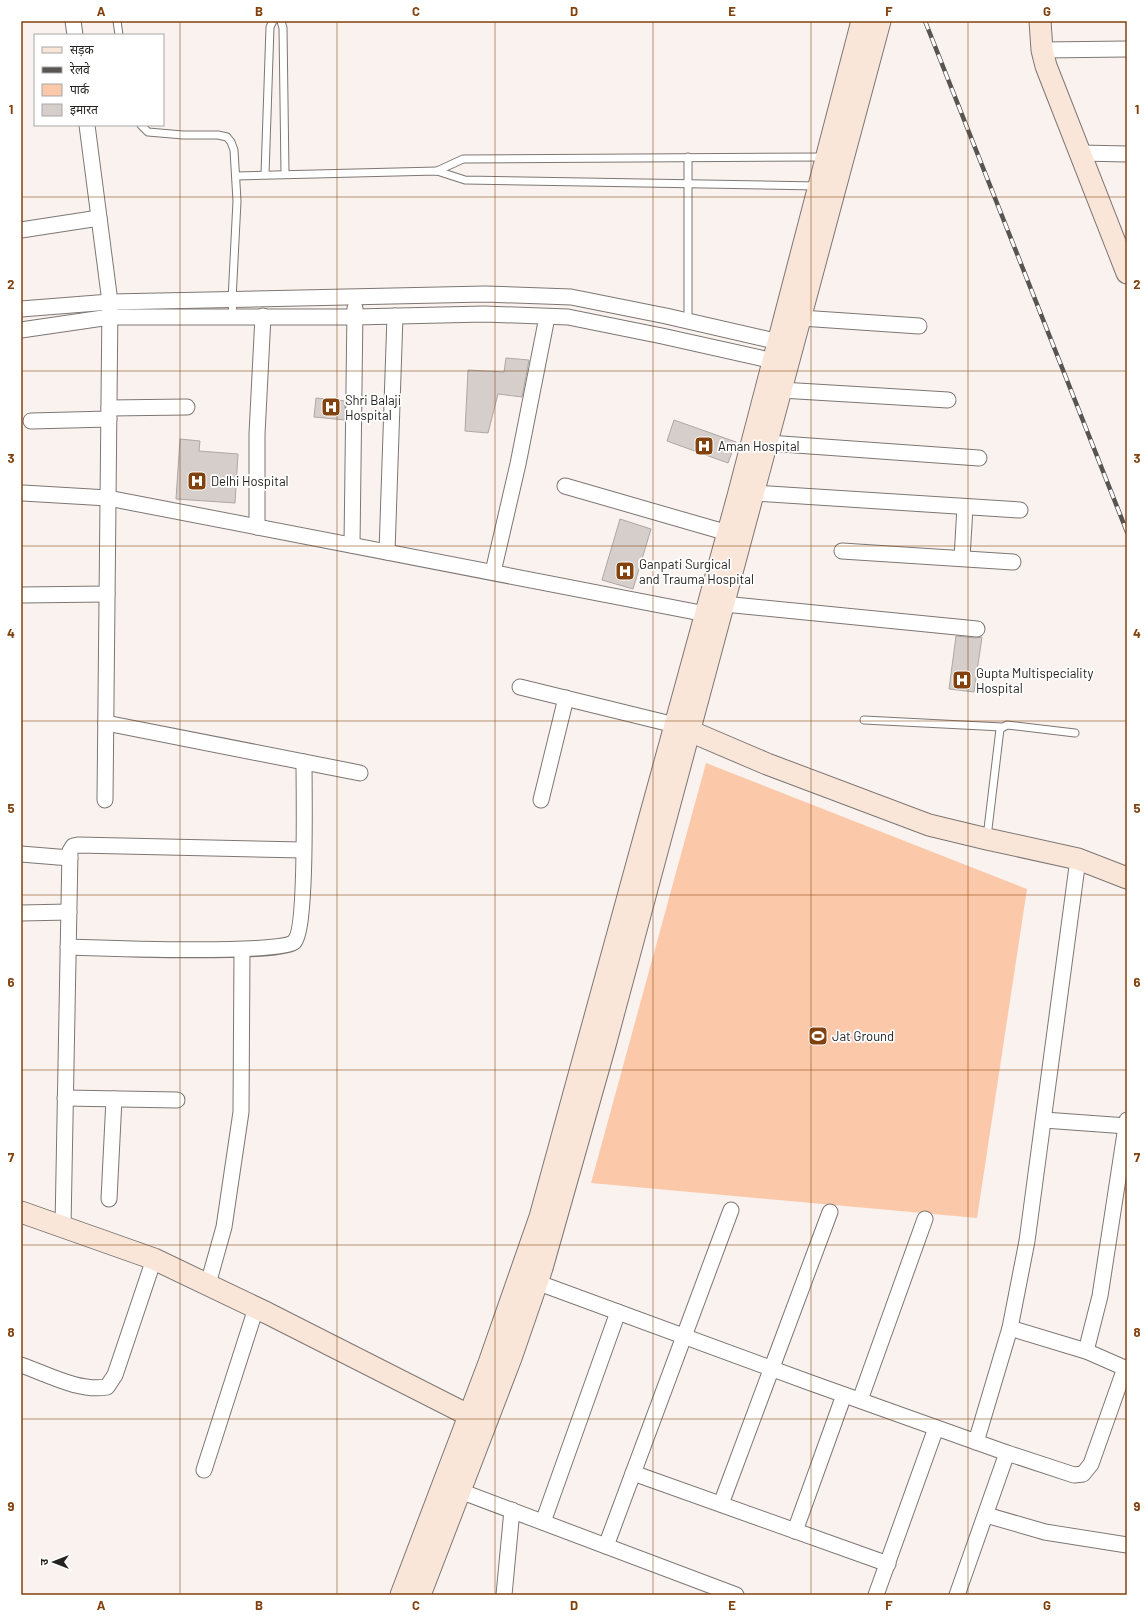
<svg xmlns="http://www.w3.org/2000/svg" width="1148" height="1616" viewBox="0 0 1148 1616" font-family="Barlow,'Noto Sans Devanagari',sans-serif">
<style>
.green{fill:#fcc8aa}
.building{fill:#d5cecb;stroke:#aea8a4}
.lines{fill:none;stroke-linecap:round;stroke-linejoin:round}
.lane-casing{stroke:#7d7774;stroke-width:9}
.street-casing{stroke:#7d7774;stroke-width:17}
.secondary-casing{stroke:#7d7774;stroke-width:23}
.lane{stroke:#fff;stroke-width:7}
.street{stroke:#fff;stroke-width:15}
.secondary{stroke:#fae6d9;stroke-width:21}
.rail-casing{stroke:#575451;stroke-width:4.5}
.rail{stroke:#fff;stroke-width:3;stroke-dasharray:9;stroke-linecap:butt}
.grid{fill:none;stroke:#83410d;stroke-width:1;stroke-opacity:0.55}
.labels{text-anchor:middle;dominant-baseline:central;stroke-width:3.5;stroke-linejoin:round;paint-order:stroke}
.poi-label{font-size:13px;fill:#252321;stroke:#fff;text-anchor:start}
.neatline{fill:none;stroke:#83410d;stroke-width:1.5}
.grid-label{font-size:13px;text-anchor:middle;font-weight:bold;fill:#83410d}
</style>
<rect width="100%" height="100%" fill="#f9f2ee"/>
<!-- green -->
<polygon class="green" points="706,763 1027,889 977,1218 591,1183"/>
<!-- building -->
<g class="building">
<polygon points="506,358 529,360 522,397 498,394 488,433 465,431 468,370 504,372"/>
<polygon points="316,398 345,401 345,420 314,417"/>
<polygon points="674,420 736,442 728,463 667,441"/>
<polygon points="180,439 200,441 199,451 238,454 235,503 176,499"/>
<polygon points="620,519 651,529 633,589 602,580"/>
<polygon points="956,636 976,638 982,637 974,692 949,689"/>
</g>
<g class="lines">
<defs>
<g id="lane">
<polyline points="117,21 119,35"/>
<polyline points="281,21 283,28 285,174"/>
<polyline points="141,125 148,132 183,135 218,135 227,137 231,142 234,150 237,201 232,300 233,316"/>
<polyline points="688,157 688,321"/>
<polyline points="437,171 463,159 824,157"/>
<polyline points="265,174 270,27 273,21"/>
<polyline points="236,176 437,171 465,180 818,186"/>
<polyline points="864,720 1002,727"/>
<polyline points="987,837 1000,729 1007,725 1075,733"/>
</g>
<g id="street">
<polyline points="73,21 75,35"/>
<polyline points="1042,50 1127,49"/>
<polyline points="87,125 110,302 105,800"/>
<polyline points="1080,153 1127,154"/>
<polyline points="21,230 99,218"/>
<polyline points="21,309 110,302 485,294 571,297 666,316 788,344"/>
<polyline points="801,318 919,326"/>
<polyline points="21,330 110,317 355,317 485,314 568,317 662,336 783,363"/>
<polyline points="781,390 948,400"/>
<polyline points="109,408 187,407"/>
<polyline points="31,421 109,419"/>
<polyline points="768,443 979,458"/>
<polyline points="565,486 728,533"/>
<polyline points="23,493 108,498 706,614"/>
<polyline points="754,493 1020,510"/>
<polyline points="257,527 257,434 263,316"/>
<polyline points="352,545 355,308"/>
<polyline points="842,551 1013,562"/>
<polyline points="387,552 395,316"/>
<polyline points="962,558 965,507"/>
<polyline points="493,572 518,464 547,317"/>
<polyline points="21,595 107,594"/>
<polyline points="724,604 977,629"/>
<polyline points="520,687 675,725"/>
<polyline points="106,723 360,773"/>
<polyline points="541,800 566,698"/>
<polyline points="21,854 70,858"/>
<polyline points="21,913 69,912"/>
<path d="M68,947c30,1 212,8 226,-5 13,-12 10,-154 10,-180"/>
<polyline points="65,1098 177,1100"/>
<polyline points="1044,1120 1127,1126"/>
<polyline points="109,1199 114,1099"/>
<polyline points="63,1227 70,851 73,846 78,845 303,850"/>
<polyline points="528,1279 811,1383 1007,1453 1074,1475 1083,1474 1091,1464 1125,1368"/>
<polyline points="208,1284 224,1227 241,1112 242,950"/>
<polyline points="1010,1328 1086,1351 1127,1369"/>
<polyline points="1086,1351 1100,1296 1127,1120"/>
<path d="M21,1365c26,9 58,27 86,22l8,-12 39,-116"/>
<polyline points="860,1400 925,1219"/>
<polyline points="976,1442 1010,1328 1027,1241 1078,859"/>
<polyline points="204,1470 256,1308"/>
<polyline points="633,1473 888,1564"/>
<polyline points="460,1491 736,1595"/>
<polyline points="721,1504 830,1212"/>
<polyline points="986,1515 1045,1532 1127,1545"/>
<polyline points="543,1522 618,1312"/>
<polyline points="795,1531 844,1395"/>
<polyline points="606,1546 731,1210"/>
<polyline points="504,1595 512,1510"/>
<polyline points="876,1595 936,1428"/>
<polyline points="957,1595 1007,1453"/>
</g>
<g id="secondary">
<polyline points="1040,21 1042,50 1046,66 1127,273"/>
<polyline points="678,726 767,764 929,825 987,839 1078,859 1127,878"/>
<polyline points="21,1212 154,1259 267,1313 482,1422"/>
<polyline points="401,1595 489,1363 540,1217 738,496 862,21"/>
<polyline points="420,1595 511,1358 542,1268 604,1049 880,21"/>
</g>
</defs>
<!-- lane casing -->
<use href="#lane" class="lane-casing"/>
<!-- street casing -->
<use href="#street" class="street-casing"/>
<!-- secondary casing -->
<use href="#secondary" class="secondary-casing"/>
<!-- lane -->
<use href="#lane" class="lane"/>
<!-- street -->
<use href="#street" class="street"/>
<!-- secondary -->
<use href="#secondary" class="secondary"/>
<defs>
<polyline id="rail" points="925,21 1127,532"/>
</defs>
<!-- rail casing -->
<use href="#rail" class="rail-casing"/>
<!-- rail -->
<use href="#rail" class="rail"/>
</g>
<!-- grid -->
<path class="grid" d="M180,21v1574M337,21v1574M495,21v1574M653,21v1574M811,21v1574M968,21v1574M21,197h1106M21,371h1106M21,546h1106M21,721h1106M21,895h1106M21,1070h1106M21,1245h1106M21,1419h1106"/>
<!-- icons -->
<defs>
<symbol id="hospital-square" viewBox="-11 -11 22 22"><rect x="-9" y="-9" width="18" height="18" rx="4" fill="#83410d" stroke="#fff"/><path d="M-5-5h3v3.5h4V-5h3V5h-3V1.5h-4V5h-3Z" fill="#fff"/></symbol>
<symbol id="stadium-square" viewBox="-11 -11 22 22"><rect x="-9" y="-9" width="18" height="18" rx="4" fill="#83410d" stroke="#fff"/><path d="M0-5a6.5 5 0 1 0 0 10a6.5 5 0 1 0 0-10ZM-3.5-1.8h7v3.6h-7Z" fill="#fff"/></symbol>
</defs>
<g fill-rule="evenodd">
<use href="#hospital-square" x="320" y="396" width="22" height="22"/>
<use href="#hospital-square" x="693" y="435" width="22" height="22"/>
<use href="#hospital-square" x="186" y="470" width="22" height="22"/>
<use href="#hospital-square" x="614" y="560" width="22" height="22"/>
<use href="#hospital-square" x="951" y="669" width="22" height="22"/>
<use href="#stadium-square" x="807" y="1025" width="22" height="22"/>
</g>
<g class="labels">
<!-- poi labels -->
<g class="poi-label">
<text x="345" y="400">Shri Balaji<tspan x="345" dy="15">Hospital</tspan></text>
<text x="718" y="446">Aman Hospital</text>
<text x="211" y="481">Delhi Hospital</text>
<text x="639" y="564">Ganpati Surgical<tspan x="639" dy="15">and Trauma Hospital</tspan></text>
<text x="976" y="673">Gupta Multispeciality<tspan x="976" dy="15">Hospital</tspan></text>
<text x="832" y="1036">Jat Ground</text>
</g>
</g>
<!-- border -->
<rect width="1148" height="1616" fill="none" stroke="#ffffff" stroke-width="44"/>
<!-- legend -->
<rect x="34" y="34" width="130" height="92" fill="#ffffff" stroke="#a8a7a6"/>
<rect x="42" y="47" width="20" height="6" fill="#fae6d9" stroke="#a8a7a6"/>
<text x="70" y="54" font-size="12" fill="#252321">सड़क</text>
<rect x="42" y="67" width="20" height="6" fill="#575451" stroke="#a8a7a6"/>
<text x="70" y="74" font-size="12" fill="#252321">रेलवे</text>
<rect x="42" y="84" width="20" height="12" fill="#fcc8aa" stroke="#a8a7a6"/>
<text x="70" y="94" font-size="12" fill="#252321">पार्क</text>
<rect x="42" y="104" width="20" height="12" fill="#d5cecb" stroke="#a8a7a6"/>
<text x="70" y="114" font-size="12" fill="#252321">इमारत</text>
<!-- north arrow -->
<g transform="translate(54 1562) rotate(270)" stroke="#ffffff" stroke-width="3" paint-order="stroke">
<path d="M0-3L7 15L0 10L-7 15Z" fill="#252321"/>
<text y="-6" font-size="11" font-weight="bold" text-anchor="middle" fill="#252321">उ</text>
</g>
<rect x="22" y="22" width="1104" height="1572" class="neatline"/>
<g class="grid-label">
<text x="101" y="16">A</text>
<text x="259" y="16">B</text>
<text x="416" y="16">C</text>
<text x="574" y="16">D</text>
<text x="732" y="16">E</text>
<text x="889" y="16">F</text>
<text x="1047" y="16">G</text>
<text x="11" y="114">1</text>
<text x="1137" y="114">1</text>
<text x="11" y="289">2</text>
<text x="1137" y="289">2</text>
<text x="11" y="463">3</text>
<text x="1137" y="463">3</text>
<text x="11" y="638">4</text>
<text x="1137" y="638">4</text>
<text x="11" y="813">5</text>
<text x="1137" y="813">5</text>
<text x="11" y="987">6</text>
<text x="1137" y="987">6</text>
<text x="11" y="1162">7</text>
<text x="1137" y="1162">7</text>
<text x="11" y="1337">8</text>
<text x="1137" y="1337">8</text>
<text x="11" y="1511">9</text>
<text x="1137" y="1511">9</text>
<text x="101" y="1610">A</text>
<text x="259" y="1610">B</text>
<text x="416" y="1610">C</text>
<text x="574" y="1610">D</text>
<text x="732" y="1610">E</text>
<text x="889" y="1610">F</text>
<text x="1047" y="1610">G</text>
</g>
</svg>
